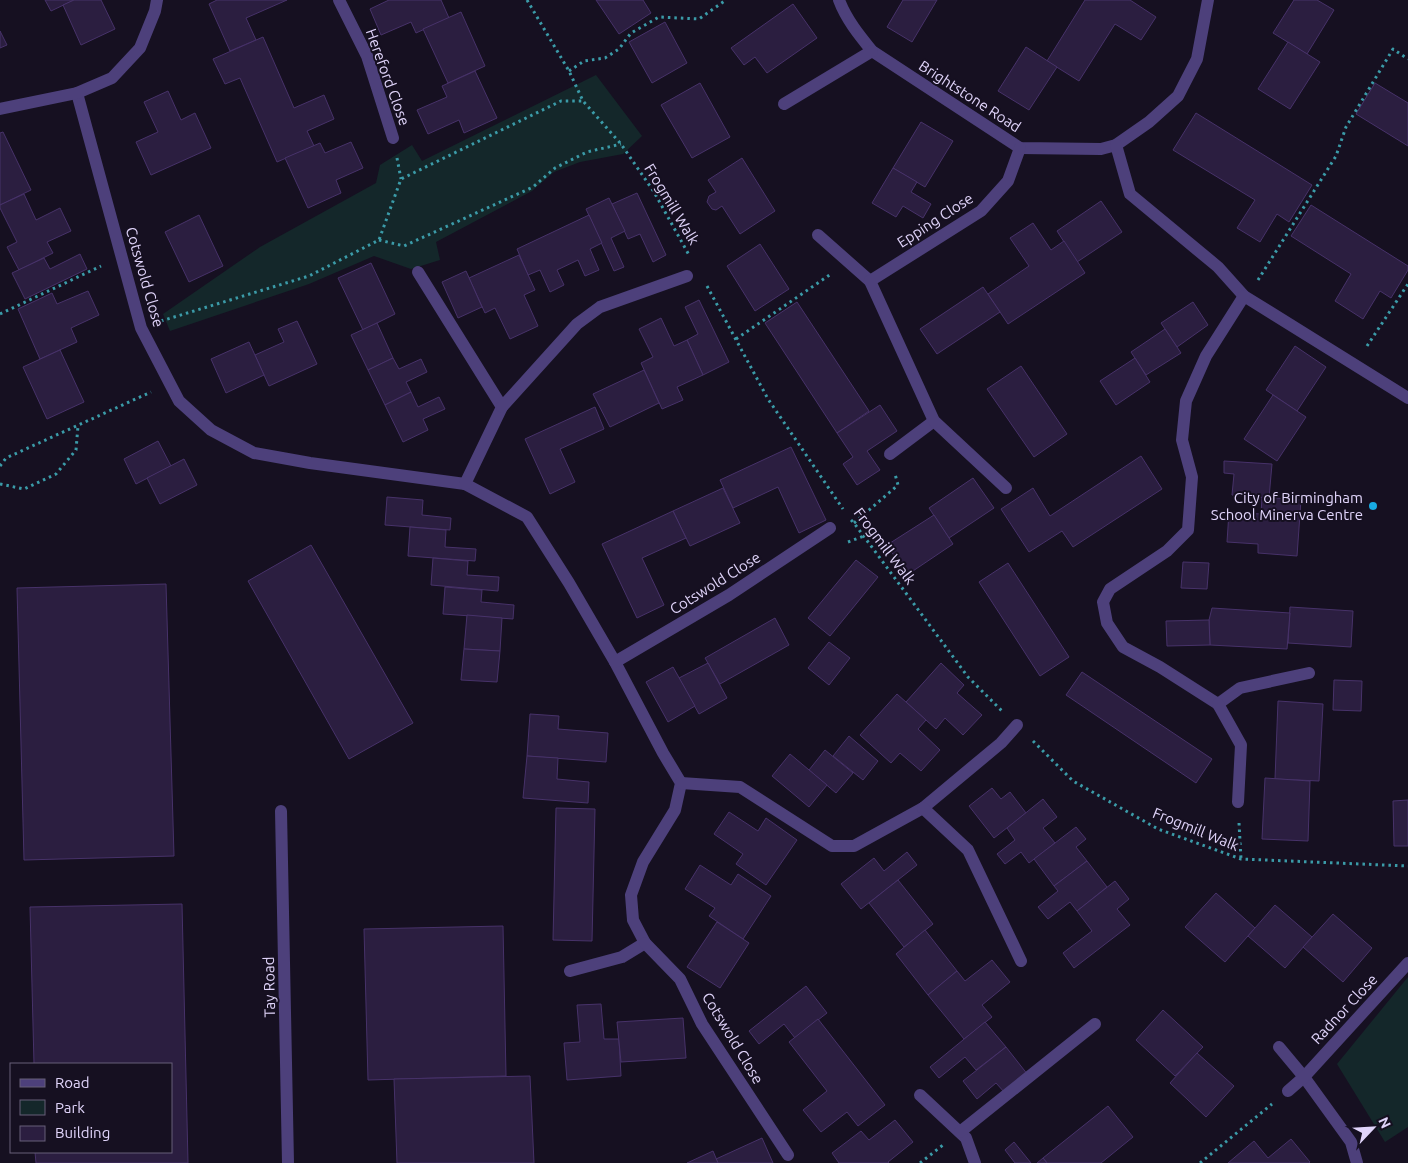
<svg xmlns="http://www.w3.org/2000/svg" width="1408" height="1163" viewBox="0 0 1408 1163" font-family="Ubuntu,sans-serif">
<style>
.green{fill:#14272a}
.building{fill:#2b1e40;stroke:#473269}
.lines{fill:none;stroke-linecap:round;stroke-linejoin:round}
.path{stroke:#3b9ba8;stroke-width:3;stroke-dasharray:2.5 4;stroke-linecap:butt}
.minor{stroke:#4d407b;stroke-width:12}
.poi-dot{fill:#18aae2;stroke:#161021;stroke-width:2}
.labels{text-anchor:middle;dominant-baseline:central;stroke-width:4;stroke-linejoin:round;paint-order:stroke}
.street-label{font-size:15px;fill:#e0d4fa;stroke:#161021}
.poi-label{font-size:15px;fill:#e0d4fa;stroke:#161021;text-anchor:end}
</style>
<rect width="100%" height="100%" fill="#161021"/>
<!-- green -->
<g class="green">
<polygon points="596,75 642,136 623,154 580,162 554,172 532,191 436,242 440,260 411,269 374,256 309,284 170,331 163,314 260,247 376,183 380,165 412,145 422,161"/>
<polygon points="1408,977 1408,1127 1385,1142 1337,1064"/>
</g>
<!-- building -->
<g class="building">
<polygon points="45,0 74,0 51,11"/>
<polygon points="74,0 101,0 115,29 81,45 63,5"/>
<polygon points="217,0 287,0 246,18 256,40 230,51 209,4"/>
<polygon points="389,0 441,0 449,18 416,33 411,22 381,35 370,9"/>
<polygon points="596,0 643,0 651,13 619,34"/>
<polygon points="903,0 937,0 912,42 887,27"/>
<polygon points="1085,0 1130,0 1156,17 1141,40 1115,24 1079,81 1047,61"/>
<polygon points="1294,0 1317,0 1334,10 1307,54 1273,33"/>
<polygon points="793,4 817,38 767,73 755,57 744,65 731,48"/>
<polygon points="461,12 485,66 448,83 423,29"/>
<polygon points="665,22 687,63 652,83 629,42"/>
<polygon points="0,31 7,45 0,48"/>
<polygon points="263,37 294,108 324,95 334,119 307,131 314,146 277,162 240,78 225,84 213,59"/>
<polygon points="1288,42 1320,62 1290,109 1258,89"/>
<polygon points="1026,47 1057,67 1029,110 998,91"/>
<polygon points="475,71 497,118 464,133 459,120 428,134 417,110 447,97 442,86"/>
<polygon points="700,83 730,137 692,158 661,105"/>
<polygon points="1375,83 1408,103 1408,146 1356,114"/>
<polygon points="168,91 181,120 195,113 211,148 151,175 136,142 158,132 144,102"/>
<polygon points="1196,113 1312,185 1289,222 1277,214 1260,242 1237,228 1255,200 1173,150"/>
<polygon points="921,122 953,141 925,187 893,168"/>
<polygon points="3,132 31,190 0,205 0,133"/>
<polygon points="351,142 363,168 336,180 341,193 308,208 285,158 320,143 325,153"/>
<polygon points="742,158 775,211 740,234 722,206 716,210 712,209 707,202 709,196 716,192 708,180"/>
<polygon points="893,168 917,182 911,192 931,204 923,218 903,206 896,217 872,203"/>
<polygon points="637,193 666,255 653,262 640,234 628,239 612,204"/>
<polygon points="24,194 36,220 60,208 71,231 47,242 53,253 19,270 7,247 17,242 0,208 0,205"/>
<polygon points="609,198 625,231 611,238 624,267 614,271 586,209"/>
<polygon points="1101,201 1122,232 1077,262 1057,231"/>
<polygon points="1311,205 1408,266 1408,270 1391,298 1380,291 1363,319 1335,301 1351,274 1291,236"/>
<polygon points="199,215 223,266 189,282 165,232"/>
<polygon points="589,215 602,243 590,249 599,270 585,276 578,260 557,270 564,285 550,292 540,270 528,275 517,249"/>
<polygon points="1033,223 1051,250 1064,241 1085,273 1008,324 988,294 1029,266 1010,238"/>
<polygon points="760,244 789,289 755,311 727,266"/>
<polygon points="80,254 87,269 25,299 12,273 44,258 50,269"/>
<polygon points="519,255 535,290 524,295 538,326 510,339 495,308 485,313 469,278"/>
<polygon points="371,263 395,314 363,330 338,278"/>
<polygon points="466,271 482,307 458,318 442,282"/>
<polygon points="983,287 1000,312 937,354 920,329"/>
<polygon points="88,291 99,315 71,328 77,342 40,359 18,309 52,293 57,304"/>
<polygon points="699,300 729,362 703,375 687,340 698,334 685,307"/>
<polygon points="797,302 869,411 837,433 765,323"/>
<polygon points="1193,302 1208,325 1177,347 1161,323"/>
<polygon points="661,318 674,346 687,340 703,375 677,387 683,400 662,409 641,363 653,357 639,329"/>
<polygon points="297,321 317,364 269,386 255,355 284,342 278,329"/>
<polygon points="377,323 393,358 368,370 351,335"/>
<polygon points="1165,329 1181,353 1146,375 1131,352"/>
<polygon points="249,342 264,375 226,393 211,359"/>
<polygon points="1295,346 1326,367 1297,411 1266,390"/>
<polygon points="60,350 84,402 47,419 23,367"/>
<polygon points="393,358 399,369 421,359 427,372 406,382 411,392 385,405 368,370"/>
<polygon points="1135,358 1150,382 1116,405 1100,381"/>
<polygon points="1021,366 1067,434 1034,457 987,389"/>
<polygon points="644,370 659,403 610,427 593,394"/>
<polygon points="411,392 418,407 439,397 445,409 423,419 428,430 403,442 385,405"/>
<polygon points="1273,395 1306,417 1277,461 1244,439"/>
<polygon points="880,405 897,431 867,451 880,470 857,485 843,464 853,457 837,433"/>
<polygon points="595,407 604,429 560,449 575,482 550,494 525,439"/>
<polygon points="158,441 171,466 136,484 124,459"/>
<polygon points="791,447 826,520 799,533 778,487 733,508 720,480"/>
<polygon points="1141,456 1162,489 1073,547 1062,531 1029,552 1001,509 1033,488 1050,516"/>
<polygon points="184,459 197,485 160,504 147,478"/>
<polygon points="1224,461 1272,464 1269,498 1232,495 1234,474 1224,473"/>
<polygon points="973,478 994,508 949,538 929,508"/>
<polygon points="723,488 740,523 690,546 673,511"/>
<polygon points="387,497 423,500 422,515 451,518 450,530 385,525"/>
<polygon points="1262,497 1301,500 1297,556 1258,553 1258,544 1227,542 1229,512 1261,514"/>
<polygon points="673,511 686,538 642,558 664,605 637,618 602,544"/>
<polygon points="934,515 953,544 907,575 887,545"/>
<polygon points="410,527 446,530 445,547 476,549 475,561 408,556"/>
<polygon points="311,545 413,723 349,759 248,581"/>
<polygon points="433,558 468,561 467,575 499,577 498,591 431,585"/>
<polygon points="856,560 878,577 830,636 808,618"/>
<polygon points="1183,562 1209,563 1207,589 1181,588"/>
<polygon points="1008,563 1069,657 1040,676 979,582"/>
<polygon points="166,584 174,856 24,860 17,588"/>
<polygon points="445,587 482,590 481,602 514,605 513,619 443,614"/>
<polygon points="1290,607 1353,611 1351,647 1288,643"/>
<polygon points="1212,608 1290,613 1287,649 1210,645 1209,620"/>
<polygon points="467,615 502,618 500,651 464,649"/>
<polygon points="775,618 789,645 720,684 705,658"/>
<polygon points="1209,620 1210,645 1167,646 1166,621"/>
<polygon points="829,642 850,658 829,685 808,668"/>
<polygon points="464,649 500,651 497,682 461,680"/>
<polygon points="708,663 727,698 699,714 679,678"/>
<polygon points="941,663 964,685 957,693 982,715 963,735 945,718 936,729 906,702"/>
<polygon points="673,667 695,706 668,722 646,682"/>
<polygon points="1082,672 1212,759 1196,783 1066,695"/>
<polygon points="1334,680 1362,681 1361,711 1333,710"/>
<polygon points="897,694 926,720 918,729 940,750 921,771 900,753 891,763 860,735"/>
<polygon points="1278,701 1323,704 1319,781 1275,779"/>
<polygon points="530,714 559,716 558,729 608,733 606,762 527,756"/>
<polygon points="849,736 878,761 863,780 833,756"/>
<polygon points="825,750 853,773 836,793 809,770"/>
<polygon points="790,754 827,785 809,807 772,776"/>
<polygon points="527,756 558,758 557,779 589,782 588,803 523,798"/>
<polygon points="1265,778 1310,781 1308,841 1262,839"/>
<polygon points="992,788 1001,799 1010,792 1026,813 994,838 969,806"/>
<polygon points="1043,799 1057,817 1043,828 1055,843 1029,863 1021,852 1005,864 997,854 1015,840 1007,828"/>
<polygon points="1408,800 1408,846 1394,846 1393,801"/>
<polygon points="556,808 595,809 592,941 553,940"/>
<polygon points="729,812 758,831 766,818 797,840 766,885 736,864 743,854 714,834"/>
<polygon points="1076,827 1086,839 1076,847 1087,861 1054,886 1034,859"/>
<polygon points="907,852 917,865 861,909 841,884 874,858 884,871"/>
<polygon points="1087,861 1107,887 1077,911 1070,902 1048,919 1038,907 1058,891 1054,886"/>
<polygon points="700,865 731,885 738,874 771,896 743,939 709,916 715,908 685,889"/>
<polygon points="898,880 933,924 904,947 869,903"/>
<polygon points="1115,881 1129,899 1117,909 1130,925 1074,968 1063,953 1092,931 1077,911"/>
<polygon points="1216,893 1255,928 1225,962 1185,927"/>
<polygon points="182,904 188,1163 36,1163 35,1152 171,1152 171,1064 34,1064 30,907"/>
<polygon points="1275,905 1312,937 1285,968 1248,936"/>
<polygon points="1333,914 1372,948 1343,982 1303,947"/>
<polygon points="717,922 749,943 720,988 687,967"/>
<polygon points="503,926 506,1076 368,1080 364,929"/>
<polygon points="925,930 957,971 928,995 896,954"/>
<polygon points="992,960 1010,982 982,1005 992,1017 964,1039 928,995 957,971 965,981"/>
<polygon points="806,986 827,1013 795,1038 784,1024 759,1044 749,1031"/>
<polygon points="601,1004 604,1039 619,1039 621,1076 567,1080 564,1043 580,1042 577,1005"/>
<polygon points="1163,1010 1203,1047 1175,1076 1136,1040"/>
<polygon points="683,1018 686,1058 621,1062 617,1022"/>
<polygon points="818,1019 885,1105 858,1126 847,1112 821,1132 803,1110 827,1091 789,1042"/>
<polygon points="985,1022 1006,1047 976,1070 965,1057 939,1078 930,1067"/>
<polygon points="1006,1047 1028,1075 1005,1093 996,1083 977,1099 963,1081"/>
<polygon points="1197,1053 1234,1086 1206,1117 1170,1083"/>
<polygon points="530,1076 534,1163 397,1163 394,1079"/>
<polygon points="1108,1106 1133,1137 1101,1163 1047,1163 1043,1158"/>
<polygon points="895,1120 913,1142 888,1162 889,1163 839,1163 832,1153 861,1131 869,1140"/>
<polygon points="762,1138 773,1163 718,1163 716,1159"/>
<polygon points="1291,1139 1310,1162 1309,1163 1228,1163 1254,1141 1268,1158"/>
<polygon points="1014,1142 1031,1163 1015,1163 1005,1150"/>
<polygon points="713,1151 718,1163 687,1163"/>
<polygon points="1043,1158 1047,1163 1037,1163"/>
</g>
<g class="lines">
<!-- path -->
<g class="path">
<polyline points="527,0 569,71 583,101 621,144 654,192 689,255"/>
<polyline points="569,71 584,61 605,58 619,49 631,33 659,17 699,19 726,0"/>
<polyline points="397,158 401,179"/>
<polyline points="379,240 404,246 533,187 555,168 587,152 621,144"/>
<polyline points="1258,280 1336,156 1346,127 1393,49 1408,59"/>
<polyline points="707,286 768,399 843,509"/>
<polyline points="0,314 101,266"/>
<polyline points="161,321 309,276 379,240 401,179 561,101 583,101"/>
<polyline points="736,339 831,274"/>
<polyline points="1367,346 1408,284"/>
<polyline points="0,466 6,458 151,392"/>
<polyline points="0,484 24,489 56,474 76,450 78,426"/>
<polyline points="851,520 854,523 968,677 1002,711"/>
<polyline points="854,523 898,485 895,474"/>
<polyline points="848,542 864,536"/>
<polyline points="1033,741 1073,781 1158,829 1241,859 1408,866"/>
<polyline points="1239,823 1241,859"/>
<polyline points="920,1163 943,1145"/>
<polyline points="1200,1163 1272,1104"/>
</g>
<!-- minor -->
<g class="minor">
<polyline points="339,0 367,56 393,138"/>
<path d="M839,0c7,19 20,35 33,51l148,97 81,1 15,-4 33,-23 29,-26 19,-37 11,-59"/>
<polyline points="77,93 141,328 179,401 211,430 254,453 310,463 465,484 527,517 569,583 615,662 663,753 681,783 675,810 643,862 631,895 633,920 645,943 622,957 570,971"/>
<polyline points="784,104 872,51"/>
<polyline points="0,109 77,93 112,78 140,48 155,11 157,0"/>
<polyline points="1116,145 1130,194 1218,267 1244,296 1408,398"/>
<polyline points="818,235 870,281"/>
<polyline points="418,272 502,407 465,484"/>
<polyline points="1244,296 1206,356 1186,401 1182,440 1192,477 1188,530 1167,551 1110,589 1103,602 1107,623 1123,647 1160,667 1218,704 1240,688 1309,673"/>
<polyline points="502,407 577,324 600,307 687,276"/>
<polyline points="890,454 934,421"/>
<polyline points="1006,488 934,421 870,281 981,211 1008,181 1020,148"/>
<polyline points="615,662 729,595 830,528"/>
<polyline points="1218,704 1241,745 1238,802"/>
<polyline points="681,783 740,787 832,846 854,846 923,808 1001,743 1017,725"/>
<polyline points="923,808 968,850 1021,961"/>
<polyline points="281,811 288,1163"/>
<polyline points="645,943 680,979 702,1024 788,1155"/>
<polyline points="1279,1047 1304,1077 1351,1142 1357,1163"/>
<polyline points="1288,1091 1304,1077 1408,963"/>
<polyline points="920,1095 966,1138 975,1163"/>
<polyline points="960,1132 1095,1024"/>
</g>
</g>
<!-- markers -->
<circle class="poi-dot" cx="1373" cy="506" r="5"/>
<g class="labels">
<!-- street labels -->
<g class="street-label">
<text transform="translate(388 77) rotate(70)">Hereford Close</text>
<text transform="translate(970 96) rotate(33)">Brightstone Road</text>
<text transform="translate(672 204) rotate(59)">Frogmill Walk</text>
<text transform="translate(935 220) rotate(-33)">Epping Close</text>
<text transform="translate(145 277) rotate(74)">Cotswold Close</text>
<text transform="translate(885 546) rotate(53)">Frogmill Walk</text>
<text transform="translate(715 583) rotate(-32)">Cotswold Close</text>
<text transform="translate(1196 829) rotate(22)">Frogmill Walk</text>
<text transform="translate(269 987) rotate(-91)">Tay Road</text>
<text transform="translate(1344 1009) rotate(-47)">Radnor Close</text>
<text transform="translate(733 1038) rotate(59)">Cotswold Close</text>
</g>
<!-- poi labels -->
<g class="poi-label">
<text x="1363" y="497">City of Birmingham<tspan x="1363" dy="17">School Minerva Centre</tspan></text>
</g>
</g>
<!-- legend -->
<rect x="10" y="1063" width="162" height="90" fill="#161021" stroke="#675e78"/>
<rect x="20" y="1079" width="25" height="8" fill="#4d407b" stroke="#675e78"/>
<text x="55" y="1088" font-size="15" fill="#e0d4fa">Road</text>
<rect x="20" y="1100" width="25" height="15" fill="#14272a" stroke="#675e78"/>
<text x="55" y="1113" font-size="15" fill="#e0d4fa">Park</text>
<rect x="20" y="1126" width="25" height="15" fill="#2b1e40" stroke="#675e78"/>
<text x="55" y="1138" font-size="15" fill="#e0d4fa">Building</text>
<!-- north arrow -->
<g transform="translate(1373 1128) rotate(65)" stroke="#161021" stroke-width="4" paint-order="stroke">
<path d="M0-4L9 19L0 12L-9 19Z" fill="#e0d4fa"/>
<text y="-8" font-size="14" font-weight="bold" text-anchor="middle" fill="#e0d4fa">N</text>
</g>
</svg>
